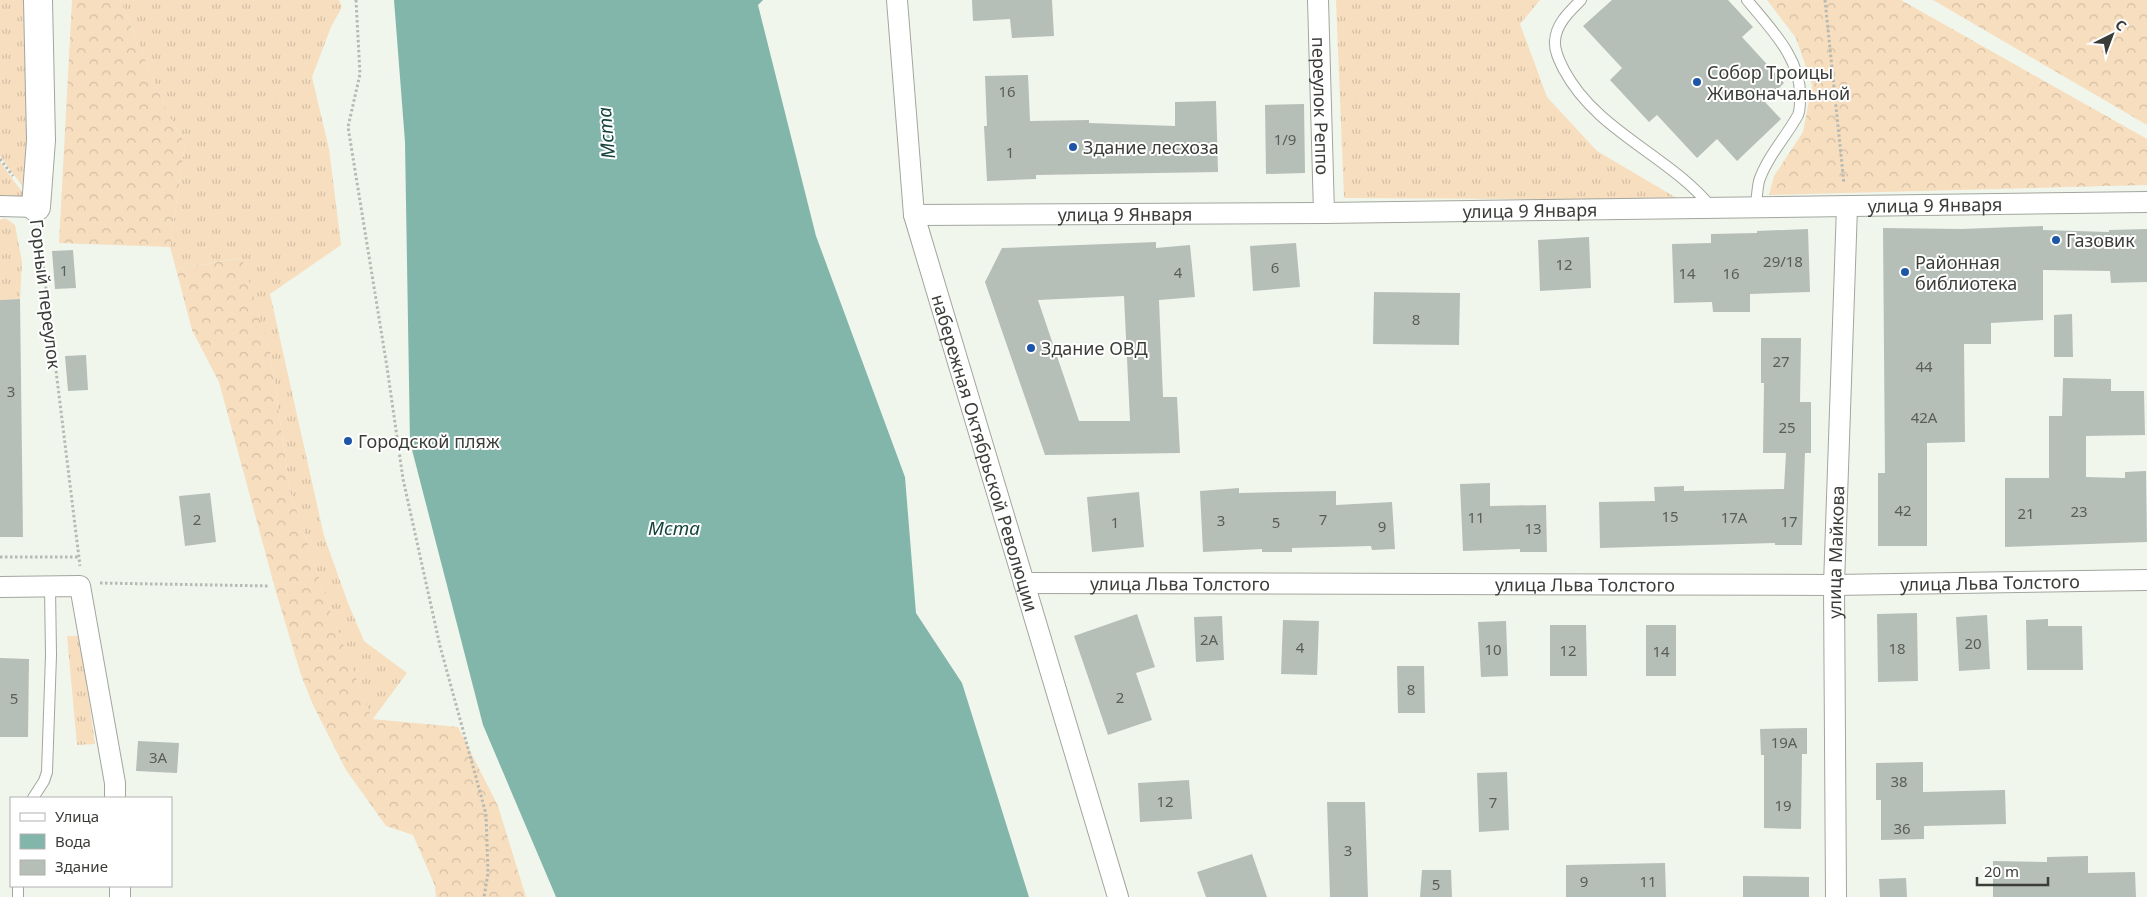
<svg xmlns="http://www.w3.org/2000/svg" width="2147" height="897" viewBox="0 0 2147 897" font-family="'Noto Sans',sans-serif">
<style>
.grass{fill:url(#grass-tufts)}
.forest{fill:url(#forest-crowns)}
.water{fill:#82b6ab}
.building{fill:#b6beb8;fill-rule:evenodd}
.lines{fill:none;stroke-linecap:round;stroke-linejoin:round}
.lane-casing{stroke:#a2a69e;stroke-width:12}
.street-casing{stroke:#a2a69e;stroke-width:22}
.secondary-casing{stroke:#a2a69e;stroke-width:30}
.path{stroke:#b6bab3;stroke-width:3;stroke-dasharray:2.5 2.5;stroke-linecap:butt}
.lane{stroke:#fff;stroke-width:10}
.street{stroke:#fff;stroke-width:20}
.secondary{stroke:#fff;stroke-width:28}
.poi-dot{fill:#1e55a7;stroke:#fff;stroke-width:2}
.labels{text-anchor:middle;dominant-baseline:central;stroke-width:4;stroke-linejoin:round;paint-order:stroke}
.number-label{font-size:15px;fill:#5a5d59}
.poi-label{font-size:18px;fill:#3b3d39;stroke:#fff;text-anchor:start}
.street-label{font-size:18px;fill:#3b3d39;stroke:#fff}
.water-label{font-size:19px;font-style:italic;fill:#14443c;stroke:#fff}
</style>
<defs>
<pattern id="grass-tufts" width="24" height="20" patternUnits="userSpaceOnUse" patternTransform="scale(1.25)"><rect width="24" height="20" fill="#f6debf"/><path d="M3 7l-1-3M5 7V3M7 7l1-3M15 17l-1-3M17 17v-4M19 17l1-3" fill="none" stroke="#d4bfa5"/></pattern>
<pattern id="forest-crowns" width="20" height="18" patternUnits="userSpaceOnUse" patternTransform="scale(1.25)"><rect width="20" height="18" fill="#f6debf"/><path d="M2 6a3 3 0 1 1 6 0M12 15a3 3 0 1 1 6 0" fill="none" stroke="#d4bfa5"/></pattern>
</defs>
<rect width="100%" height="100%" fill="#f1f6ed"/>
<!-- grass -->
<g class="grass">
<polygon points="0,0 34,0 34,202 0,156"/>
<polygon points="120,0 339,0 342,7 331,27 312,77 329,149 341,245 270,294 324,536 348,603 364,641 407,673 372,720 330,610 290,491 270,350 241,258 176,269 170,247 185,144 167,112"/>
<polygon points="1336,0 1540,0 1520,24 1547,97 1597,151 1680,200 1344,198"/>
<polygon points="0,162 31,204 0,204"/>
<polygon points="5,218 15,225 22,262 20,299 0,300 0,220"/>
<polygon points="67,636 80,636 95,744 77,745"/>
</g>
<!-- forest -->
<g class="forest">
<polygon points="72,0 120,0 167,112 185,144 170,247 59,243"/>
<polygon points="1767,0 1901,0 2147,139 2147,185 1769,195 1774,176 1803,132 1812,85 1796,38"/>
<polygon points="1933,0 2147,0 2147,125"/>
<polygon points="242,258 270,350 290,491 330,610 372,719 458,727 498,806 526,897 436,897 435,886 413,835 386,826 346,770 313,705 301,675 276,592 219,382 192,330 176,269"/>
</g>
<!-- water -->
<polygon class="water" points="394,0 763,0 758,5 816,236 905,477 916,613 962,683 1029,897 556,897 483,725 410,442 405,142"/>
<!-- building -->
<g class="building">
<polygon points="972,0 1052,0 1054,36 1012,38 1010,19 973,21"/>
<polygon points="1612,0 1728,0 1753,27 1742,37 1784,83 1765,102 1781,119 1737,161 1717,139 1697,158 1657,115 1649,122 1610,80 1622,68 1583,26"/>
<polygon points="1028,75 1030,121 1089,120 1089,123 1175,126 1175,102 1216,101 1218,172 1036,175 1036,179 987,181 984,126 987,126 985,76"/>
<polygon points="1304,104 1305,173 1266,174 1265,105"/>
<polygon points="2043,226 2043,230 2109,232 2109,230 2147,229 2147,282 2111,283 2110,271 2043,270 2043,320 1991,323 1991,344 1964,344 1965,442 1927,443 1927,546 1878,546 1878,473 1885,473 1883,228 1961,229"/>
<polygon points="1808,229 1810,292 1750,294 1750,312 1713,312 1712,302 1674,303 1672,244 1711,243 1711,234 1757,233 1757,231"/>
<polygon points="1589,237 1591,288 1540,291 1538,240"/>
<path d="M1156,242v6l34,-3 5,52 -36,3 4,97h14l3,56 -135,2 -60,-173 17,-34zM1124,296l6,125h-51l-41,-121z"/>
<polygon points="1296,243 1300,287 1253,291 1250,246"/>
<polygon points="73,250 76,288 55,289 52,251"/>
<polygon points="1374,292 1460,293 1459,345 1373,344"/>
<polygon points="20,299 23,537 0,537 0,300"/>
<polygon points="2072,314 2073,357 2054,357 2054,315"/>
<polygon points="1761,338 1801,338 1800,402 1811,402 1811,453 1805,453 1802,545 1775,545 1775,543 1600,548 1599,502 1655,501 1654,487 1684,486 1684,491 1784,489 1786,453 1763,453 1764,383 1761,383"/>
<polygon points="86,355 88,390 68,391 65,356"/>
<polygon points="2063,378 2111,379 2111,391 2144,391 2145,435 2086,436 2086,477 2125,478 2125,472 2146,471 2147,542 2005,547 2005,478 2049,478 2049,416 2062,416"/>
<polygon points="1490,483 1490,506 1546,505 1547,552 1520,552 1520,549 1463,551 1460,484"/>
<polygon points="1239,488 1239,493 1336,491 1336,505 1392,502 1395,549 1372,550 1371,546 1292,548 1292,552 1262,552 1262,549 1203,552 1200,491"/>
<polygon points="1139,492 1144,547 1092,552 1087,497"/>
<polygon points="210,493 216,542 185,546 179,496"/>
<polygon points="1917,613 1918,681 1878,682 1877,614"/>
<polygon points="1137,614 1155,667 1136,673 1152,720 1108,735 1074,636"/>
<polygon points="1987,615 1990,669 1959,671 1956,617"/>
<polygon points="1222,616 1224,660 1196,662 1194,617"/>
<polygon points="2048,619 2048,626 2082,626 2083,670 2027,670 2026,620"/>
<polygon points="1283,620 1319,621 1317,675 1281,674"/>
<polygon points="1506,621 1508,676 1481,677 1478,622"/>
<polygon points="1550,625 1586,625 1587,676 1550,676"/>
<rect x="1646" y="625" width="30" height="51"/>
<polygon points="0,658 29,659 28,737 0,737"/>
<polygon points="1397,666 1424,666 1425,713 1398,713"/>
<polygon points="1807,728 1807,754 1802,754 1801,829 1764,828 1764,755 1761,755 1760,729"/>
<polygon points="138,741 179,743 177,773 136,771"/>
<polygon points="1923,762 1923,792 2005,790 2006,824 1924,826 1924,839 1881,840 1881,800 1876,800 1876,763"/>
<polygon points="1507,772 1509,830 1479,832 1477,773"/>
<polygon points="1189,780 1192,819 1140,822 1138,783"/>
<polygon points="1327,802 1365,802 1368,897 1330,897"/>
<polygon points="1252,854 1267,897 1206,897 1197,872"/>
<polygon points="2088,856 2088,873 2135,872 2136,897 1993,897 1993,861 2047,862 2047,857"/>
<polygon points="1665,863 1666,897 1566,897 1566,865"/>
<polygon points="1422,870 1451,870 1452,897 1420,897"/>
<polygon points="1743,876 1809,877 1809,897 1743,897"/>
<polygon points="1906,878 1907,897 1880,897 1879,879"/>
</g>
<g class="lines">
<defs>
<g id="lane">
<path d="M1581,0c-12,12 -25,24 -26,41 -1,10 5,21 9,29 33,62 105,85 148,138"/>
<path d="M1747,0c23,28 56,60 53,100 0,5 0,10 -2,15 -12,22 -31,42 -39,66 -2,9 -2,19 -4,27"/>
<polyline points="33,798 44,781 47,772 51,655 50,587"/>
<polyline points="18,886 18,897"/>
</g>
<g id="street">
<path id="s1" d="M897,0l17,215 204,682"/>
<path id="s2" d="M1318,0l6,213"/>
<polyline points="0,206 36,207"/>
<path id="s3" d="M914,215l410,-2 823,-11"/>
<path id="s4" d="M1024,583l810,2 313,-5"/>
<polyline points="0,587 80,586 115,783 115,798"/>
<polyline points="120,886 120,897"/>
<path id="s5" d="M1836,897l-2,-312 13,-378"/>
</g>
<polyline id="secondary" points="36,207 41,140 38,0"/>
</defs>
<!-- lane casing -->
<use href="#lane" class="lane-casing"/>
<!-- street casing -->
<use href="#street" class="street-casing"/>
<!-- secondary casing -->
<use href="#secondary" class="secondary-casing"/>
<!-- path -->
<g class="path">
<polyline points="356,0 360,74 348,127 387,367 403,479 440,646 486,814 488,873 484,897"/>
<polyline points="1825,0 1844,184"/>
<polyline points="0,159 13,176"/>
<polyline points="39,232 80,566"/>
<polyline points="0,557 79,557"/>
<polyline points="100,583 270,586"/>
</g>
<!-- lane -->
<use href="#lane" class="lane"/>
<!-- street -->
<use href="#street" class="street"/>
<!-- secondary -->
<use href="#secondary" class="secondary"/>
</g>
<!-- markers -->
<g class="poi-dot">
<circle cx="1697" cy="82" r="5"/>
<circle cx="1073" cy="147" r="5"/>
<circle cx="2056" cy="240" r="5"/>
<circle cx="1905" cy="272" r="5"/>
<circle cx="1031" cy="348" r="5"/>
<circle cx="348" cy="441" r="5"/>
</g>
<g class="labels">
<!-- number labels -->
<g class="number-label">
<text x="1007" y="91">16</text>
<text x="1285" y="139">1/9</text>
<text x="1010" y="152">1</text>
<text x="1783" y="261">29/18</text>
<text x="1564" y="264">12</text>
<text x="1275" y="267">6</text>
<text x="64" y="270">1</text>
<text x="1178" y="272">4</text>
<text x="1687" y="273">14</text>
<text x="1731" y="273">16</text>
<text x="1416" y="319">8</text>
<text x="1781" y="361">27</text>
<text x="1924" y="366">44</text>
<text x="11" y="391">3</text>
<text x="1924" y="417">42А</text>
<text x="1787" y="427">25</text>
<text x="1903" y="510">42</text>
<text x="2079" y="511">23</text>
<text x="2026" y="513">21</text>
<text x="1670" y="516">15</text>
<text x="1476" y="517">11</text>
<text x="1734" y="517">17А</text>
<text x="197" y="519">2</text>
<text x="1323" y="519">7</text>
<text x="1221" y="520">3</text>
<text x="1789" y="521">17</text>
<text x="1115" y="522">1</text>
<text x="1276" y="522">5</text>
<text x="1382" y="526">9</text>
<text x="1533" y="528">13</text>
<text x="1209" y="639">2А</text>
<text x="1973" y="643">20</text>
<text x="1300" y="647">4</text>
<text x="1897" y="648">18</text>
<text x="1493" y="649">10</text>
<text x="1568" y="650">12</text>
<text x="1661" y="651">14</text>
<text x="1411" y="689">8</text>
<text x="1120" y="697">2</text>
<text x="14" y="698">5</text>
<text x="1784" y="742">19А</text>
<text x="158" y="757">3А</text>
<text x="1899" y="781">38</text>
<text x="1165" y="801">12</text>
<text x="1493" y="802">7</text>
<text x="1783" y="805">19</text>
<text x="1902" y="828">36</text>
<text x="1348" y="850">3</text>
<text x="1584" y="881">9</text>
<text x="1648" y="881">11</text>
<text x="1436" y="884">5</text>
</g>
<!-- poi labels -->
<g class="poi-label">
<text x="1707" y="72">Собор Троицы<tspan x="1707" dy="21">Живоначальной</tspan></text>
<text x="1083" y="147">Здание лесхоза</text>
<text x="2066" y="240">Газовик</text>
<text x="1915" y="262">Районная<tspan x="1915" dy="21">библиотека</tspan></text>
<text x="1041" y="348">Здание ОВД</text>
<text x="358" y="441">Городской пляж</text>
</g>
<!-- street labels -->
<g class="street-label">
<text stroke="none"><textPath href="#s2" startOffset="106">переулок Реппо</textPath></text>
<text stroke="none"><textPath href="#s3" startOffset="1021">улица 9 Января</textPath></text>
<text stroke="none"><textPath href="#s3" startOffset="616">улица 9 Января</textPath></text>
<text stroke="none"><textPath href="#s3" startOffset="211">улица 9 Января</textPath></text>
<text transform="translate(46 294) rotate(83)">Горный переулок</text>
<text stroke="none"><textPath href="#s1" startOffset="464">набережная Октябрьской Революции</textPath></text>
<text stroke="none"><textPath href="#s5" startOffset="345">улица Майкова</textPath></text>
<text stroke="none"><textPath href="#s4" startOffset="156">улица Льва Толстого</textPath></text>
<text stroke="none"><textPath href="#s4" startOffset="966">улица Льва Толстого</textPath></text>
<text stroke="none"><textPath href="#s4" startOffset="561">улица Льва Толстого</textPath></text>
</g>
<!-- water labels -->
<g class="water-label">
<text transform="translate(606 133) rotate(-95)">Мста</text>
<text x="674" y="528">Мста</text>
</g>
</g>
<!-- legend -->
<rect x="10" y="797" width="162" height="90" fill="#ffffff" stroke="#b1b1b0"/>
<rect x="20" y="813" width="25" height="8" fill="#ffffff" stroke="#b1b1b0"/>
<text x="55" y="822" font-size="15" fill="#3b3d39">Улица</text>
<rect x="20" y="834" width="25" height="15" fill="#82b6ab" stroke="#b1b1b0"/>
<text x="55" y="847" font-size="15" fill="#3b3d39">Вода</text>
<rect x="20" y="860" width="25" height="15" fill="#b6beb8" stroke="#b1b1b0"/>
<text x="55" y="872" font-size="15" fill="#3b3d39">Здание</text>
<!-- north arrow -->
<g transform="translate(2112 35) rotate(42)" stroke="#ffffff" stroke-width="4" paint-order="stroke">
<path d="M0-4L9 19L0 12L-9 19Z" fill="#3b3d39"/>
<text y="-8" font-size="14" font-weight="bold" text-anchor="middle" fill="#3b3d39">С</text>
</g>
<!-- scale -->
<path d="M1977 877v8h71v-8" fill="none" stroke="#3b3d39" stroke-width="2.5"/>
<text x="1984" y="877" font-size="15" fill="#3b3d39" stroke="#ffffff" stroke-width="4" paint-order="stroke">20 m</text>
</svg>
